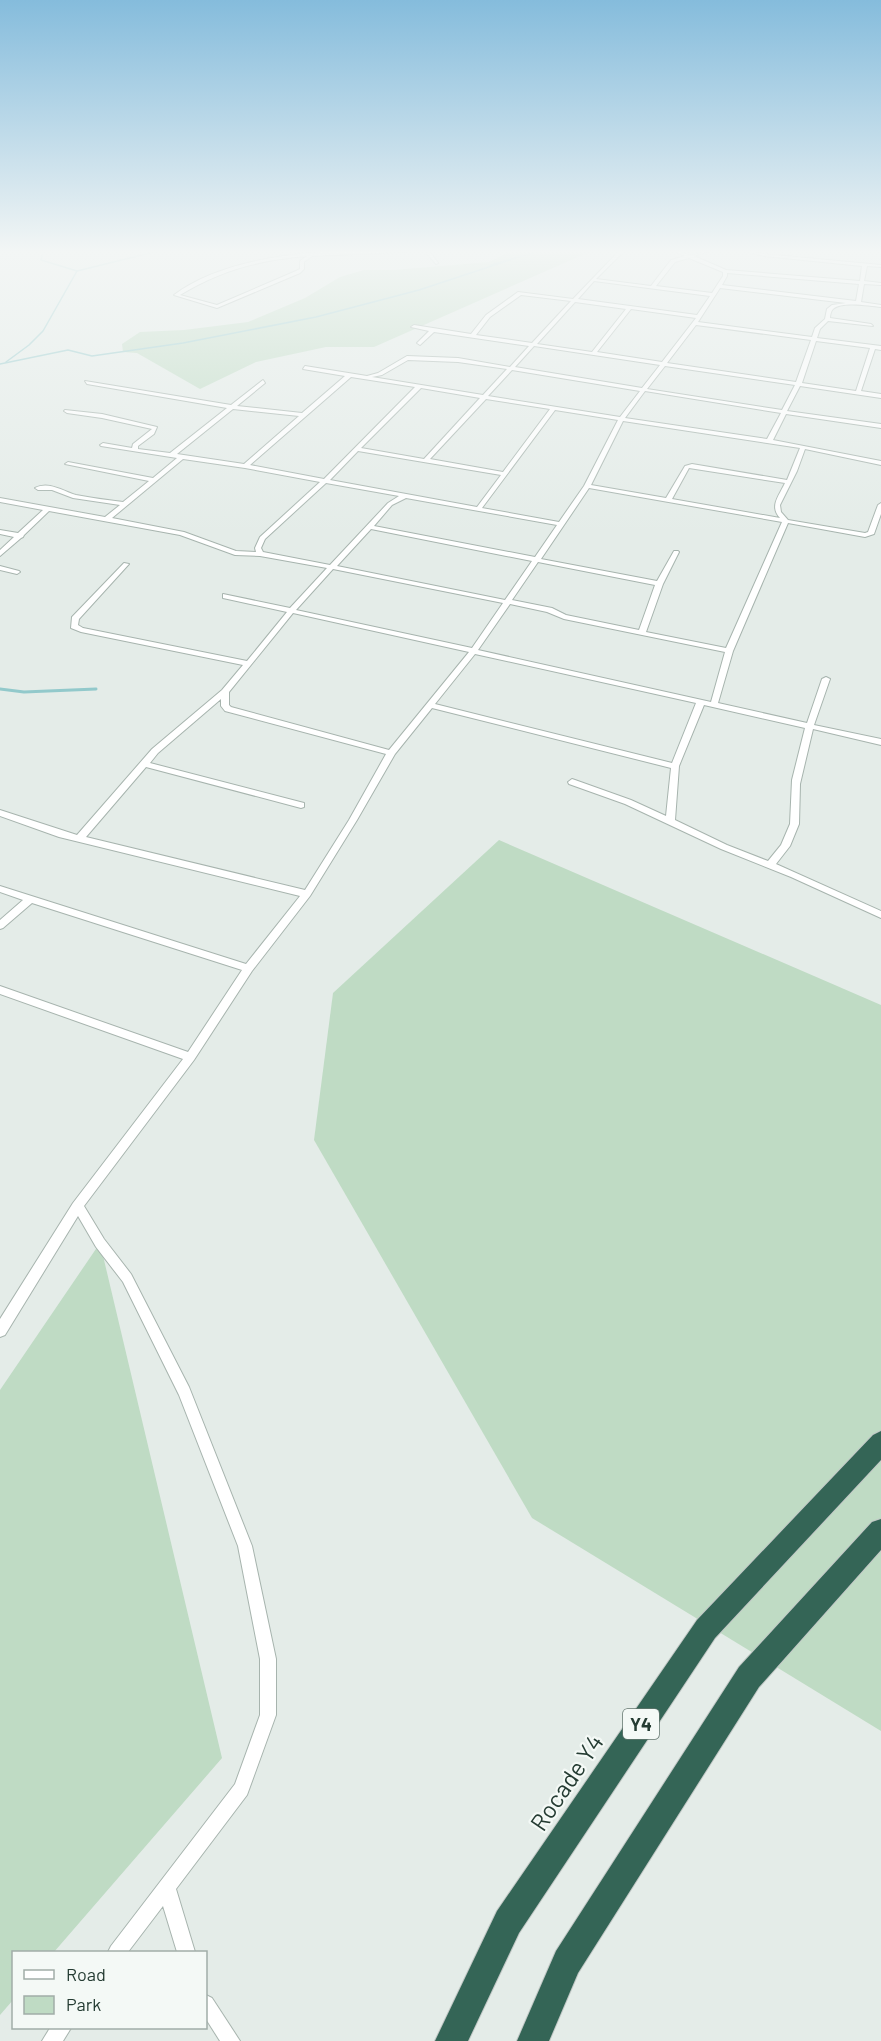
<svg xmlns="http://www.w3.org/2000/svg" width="881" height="2041" viewBox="0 0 881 2041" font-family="Barlow,sans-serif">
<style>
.green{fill:#bfdbc4}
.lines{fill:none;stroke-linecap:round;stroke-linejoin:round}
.stream-far1{stroke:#92c9cb;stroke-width:1.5}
.stream{stroke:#92c9cb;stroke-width:3}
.street-casing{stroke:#a7b4ae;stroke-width:2}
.highway-casing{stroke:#c2c8c6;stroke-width:2}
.street{fill:#fff;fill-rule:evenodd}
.highway{fill:#346556;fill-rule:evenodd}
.labels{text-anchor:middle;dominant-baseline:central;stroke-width:4.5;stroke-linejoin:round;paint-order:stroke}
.shield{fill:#f4f9f6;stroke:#63756e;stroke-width:1.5}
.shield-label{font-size:18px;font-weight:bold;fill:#253c33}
.near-street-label{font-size:24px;fill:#253c33;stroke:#f4f9f6}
</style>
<rect width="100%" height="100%" fill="#e4ece8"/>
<!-- green -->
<g class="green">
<polygon points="515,249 596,249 374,347 326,347 256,362 200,389 137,353 123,352 122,344 140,332 184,330 248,322 305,298 340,277 364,270 394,270 489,262"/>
<polygon points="499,840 881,1005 881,1731 532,1518 314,1140 333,993"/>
<polygon points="100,1243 222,1758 54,1952 14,1952 13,2000 0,2015 0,1390"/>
</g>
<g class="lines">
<!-- stream-far1 -->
<g class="stream-far1">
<polyline points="77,271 166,249"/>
<polyline points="6,362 29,345 43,331 77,271 41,260 44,249"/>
<polyline points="0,364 68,350 92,356 183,343 316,317 419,290 510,260 491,265 547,249"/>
</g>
<!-- stream -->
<polyline class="stream" points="0,689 24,692 96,689"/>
<defs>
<g id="street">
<path d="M441,249l-12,2 9,12 -2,1 -11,-13 -113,5 -8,6v7l-4,4 -83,35 -43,-13c65,-49 187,-46 267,-46zM307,256l-7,5v8l-4,2 -79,34 -37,-10c41,-25 79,-35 127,-39z"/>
<path d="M621,249h5l-30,30 55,7 20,-26 14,-4 -15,-7c7,0 13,5 20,6 9,0 17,-6 26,-6l-22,7 32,14 134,11 2,-15 -98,-10 -27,-7 27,5 117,11v2l-14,-1 -3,15 17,2v2l-17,-1 -3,18 20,3v2c-11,-1 -39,-6 -48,2 -2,2 -3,6 -3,9l41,6 2,2 -45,-5 -8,8 -3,9 64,8v4l-6,-1 -14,42 20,3v4l-81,-12 -13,25 94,13v4l-95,-14 -13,26 108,21v4l-76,-16 -8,22 -17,34 1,7 7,8 77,13 3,-1 10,-27 3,-2v11l-7,20 -9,3 -77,-14 -55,128 -15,52 89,20 15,-44 4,-2 4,2 -16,46 67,14v6l-68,-16 -13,55 -1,40 -9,22 -14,18 105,47v7l-90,-41 -70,-28 -96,-45 -56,-20 -1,-2 4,-3 3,1 56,20 35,16 5,-48 -239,-60 -37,46 -38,66 -47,76 -58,75 -58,89 -110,146 20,33 27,35 58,113 63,159 24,113v56l-29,80 -71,94 19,63h-18l-14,-46 -35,46h-20l3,-6 124,-162 25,-69v-56l-22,-113 -59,-151 -56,-113 -27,-35 -18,-31 -73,119 -5,2v-18l73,-116 110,-144 -183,-65v-8l188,66 54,-82 -210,-67 -29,25 -3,1v-9l23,-20 -23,-8v-6l246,78 54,-68 -241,-59 -59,-21v-6l77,25 75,-86 70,-59 21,-25 -162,-33 -10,-4 1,-11 52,-54 5,1 -50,55 -1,6 5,3 164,33 40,-49 -64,-14v-4l67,14 37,-40 -67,-12 -25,-1 -55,-20 -131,-24 -25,24 -1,2 -2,1 -21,18v-6l14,-13 -14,-3v-4l18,3 25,-23 -43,-8v-4l105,19 15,-12 -47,-7 -21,-8h-14l-3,-2c14,-7 27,3 41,7 15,3 32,5 47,7l26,-21 -84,-17 3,-2 85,16 24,-20 -76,-12 -1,-1 3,-2 29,5 1,-4 19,-15 -50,-11 -35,-5 -3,-2 1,-1 37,4 55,13 -3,7 -16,12v3l32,4 57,-45 -140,-24 -2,-3 146,24 32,-25 2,3 -28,23 65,7 43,-37 -42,-7 2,-3 62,10 11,-3 29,-17 51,2 52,9 19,-21 -95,-14 -14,13 -3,-2 12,-12 -18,-4 3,-2 57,9 15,-19 32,-23 55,7zM689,258l34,14v4l-11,17 -56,-7 19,-24zM727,273l132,11 -3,17 -134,-16 5,-9zM594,281l116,15 -13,19 -119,-16zM720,288l126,15 -14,2 -5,4 -2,10 -10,9 -3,9 -114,-15zM521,295l50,6 -39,42 -56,-8 14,-18zM575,302l51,7 -34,43 -55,-8zM631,309l65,9 -34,44 -65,-10zM696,325l115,15 -15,42 -129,-19zM816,341l54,7 -14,43 -54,-8zM534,346l126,19 -18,23 -127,-21zM408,360l50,2 49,7 -24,26 -111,-18 10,-2zM665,366l130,19 -13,25 -135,-21zM512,370l128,21 -20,26 -132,-21zM351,377l64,10 -91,92 -74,-14zM421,388l59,10 -56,61 -63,-11zM645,391l136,22 -14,26 -142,-21zM486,399l64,10 -47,63 -73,-13zM233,409l66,7 -55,48 -67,-10zM555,410l63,10 -34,66 -25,36 -77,-14zM623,421l177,27 -13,32 -95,-16 -7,2 -19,32 -75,-13zM358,451l143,24 -24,32 -147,-27zM183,459l62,9 75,14 -60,55 -5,11 1,4 -20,-1 -52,-19 -72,-14zM689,468l96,15c-6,13 -16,23 -5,35l-108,-19zM326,483l73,13 -11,7 -58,62 -67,-13 -2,-4 4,-9zM589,488l193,34 -56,126 -80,-16 17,-48 16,-32 -1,-1h-4l-17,30 -116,-22zM406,498l151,27 -22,32 -161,-31 18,-21zM371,529l161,32 -27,39 -168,-34zM538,562l117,23 -16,45 -73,-15 -14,-7 -40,-8zM333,569l170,34 -31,45 -176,-38zM510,604l37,8 17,7 161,33 -14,50 -233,-52zM293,613l176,39 -80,98 -158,-43 -2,-2v-13zM475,654l221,49 -24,60 -237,-59zM221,699v7l4,5 161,43 -37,66 -44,70 -219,-53 60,-70 155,41 3,-1v-4l-154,-40 8,-10zM704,705l101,23 -13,52 -2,44 -9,21 -13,16 -41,-16 -52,-25 4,-54z"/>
<polygon points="0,566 19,571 20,572 17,574 0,570"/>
<polygon points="206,1995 212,1998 240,2041 220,2041 206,2019"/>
<polygon points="50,2028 71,2028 63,2041 42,2041"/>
</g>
<g id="highway">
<polygon points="881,1431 881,1460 715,1638 519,1933 468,2041 435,2041 497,1911 697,1620 873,1435"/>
<polygon points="881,1519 881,1550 759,1687 578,1973 549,2041 517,2041 556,1951 739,1667 872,1522"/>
</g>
</defs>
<!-- street casing -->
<use href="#street" class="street-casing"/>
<!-- highway casing -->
<use href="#highway" class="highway-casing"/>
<!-- street -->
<use href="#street" class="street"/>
<!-- highway -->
<use href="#highway" class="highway"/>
</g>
<!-- sky -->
<linearGradient id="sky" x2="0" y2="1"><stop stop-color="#85bcdc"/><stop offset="0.47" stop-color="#f3f6f5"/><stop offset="1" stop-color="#f3f6f5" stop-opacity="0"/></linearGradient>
<rect width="881" height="535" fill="url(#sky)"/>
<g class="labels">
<!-- shield labels -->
<rect class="shield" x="623" y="1709" width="36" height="30" rx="4.5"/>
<g class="shield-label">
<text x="641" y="1724">Y4</text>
</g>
<!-- near-street labels -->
<g class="near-street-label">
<text transform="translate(566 1782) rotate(-56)">Rocade Y4</text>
</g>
</g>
<!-- legend -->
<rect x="12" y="1951" width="195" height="78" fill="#f4f9f6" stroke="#a1ada8" stroke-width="1.5"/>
<rect x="24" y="1970" width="30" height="9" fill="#ffffff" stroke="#a1ada8" stroke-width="1.5"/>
<text x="66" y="1981" font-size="18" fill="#253c33">Road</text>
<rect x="24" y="1996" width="30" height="18" fill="#bfdbc4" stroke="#a1ada8" stroke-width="1.5"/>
<text x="66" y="2011" font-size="18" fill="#253c33">Park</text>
</svg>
